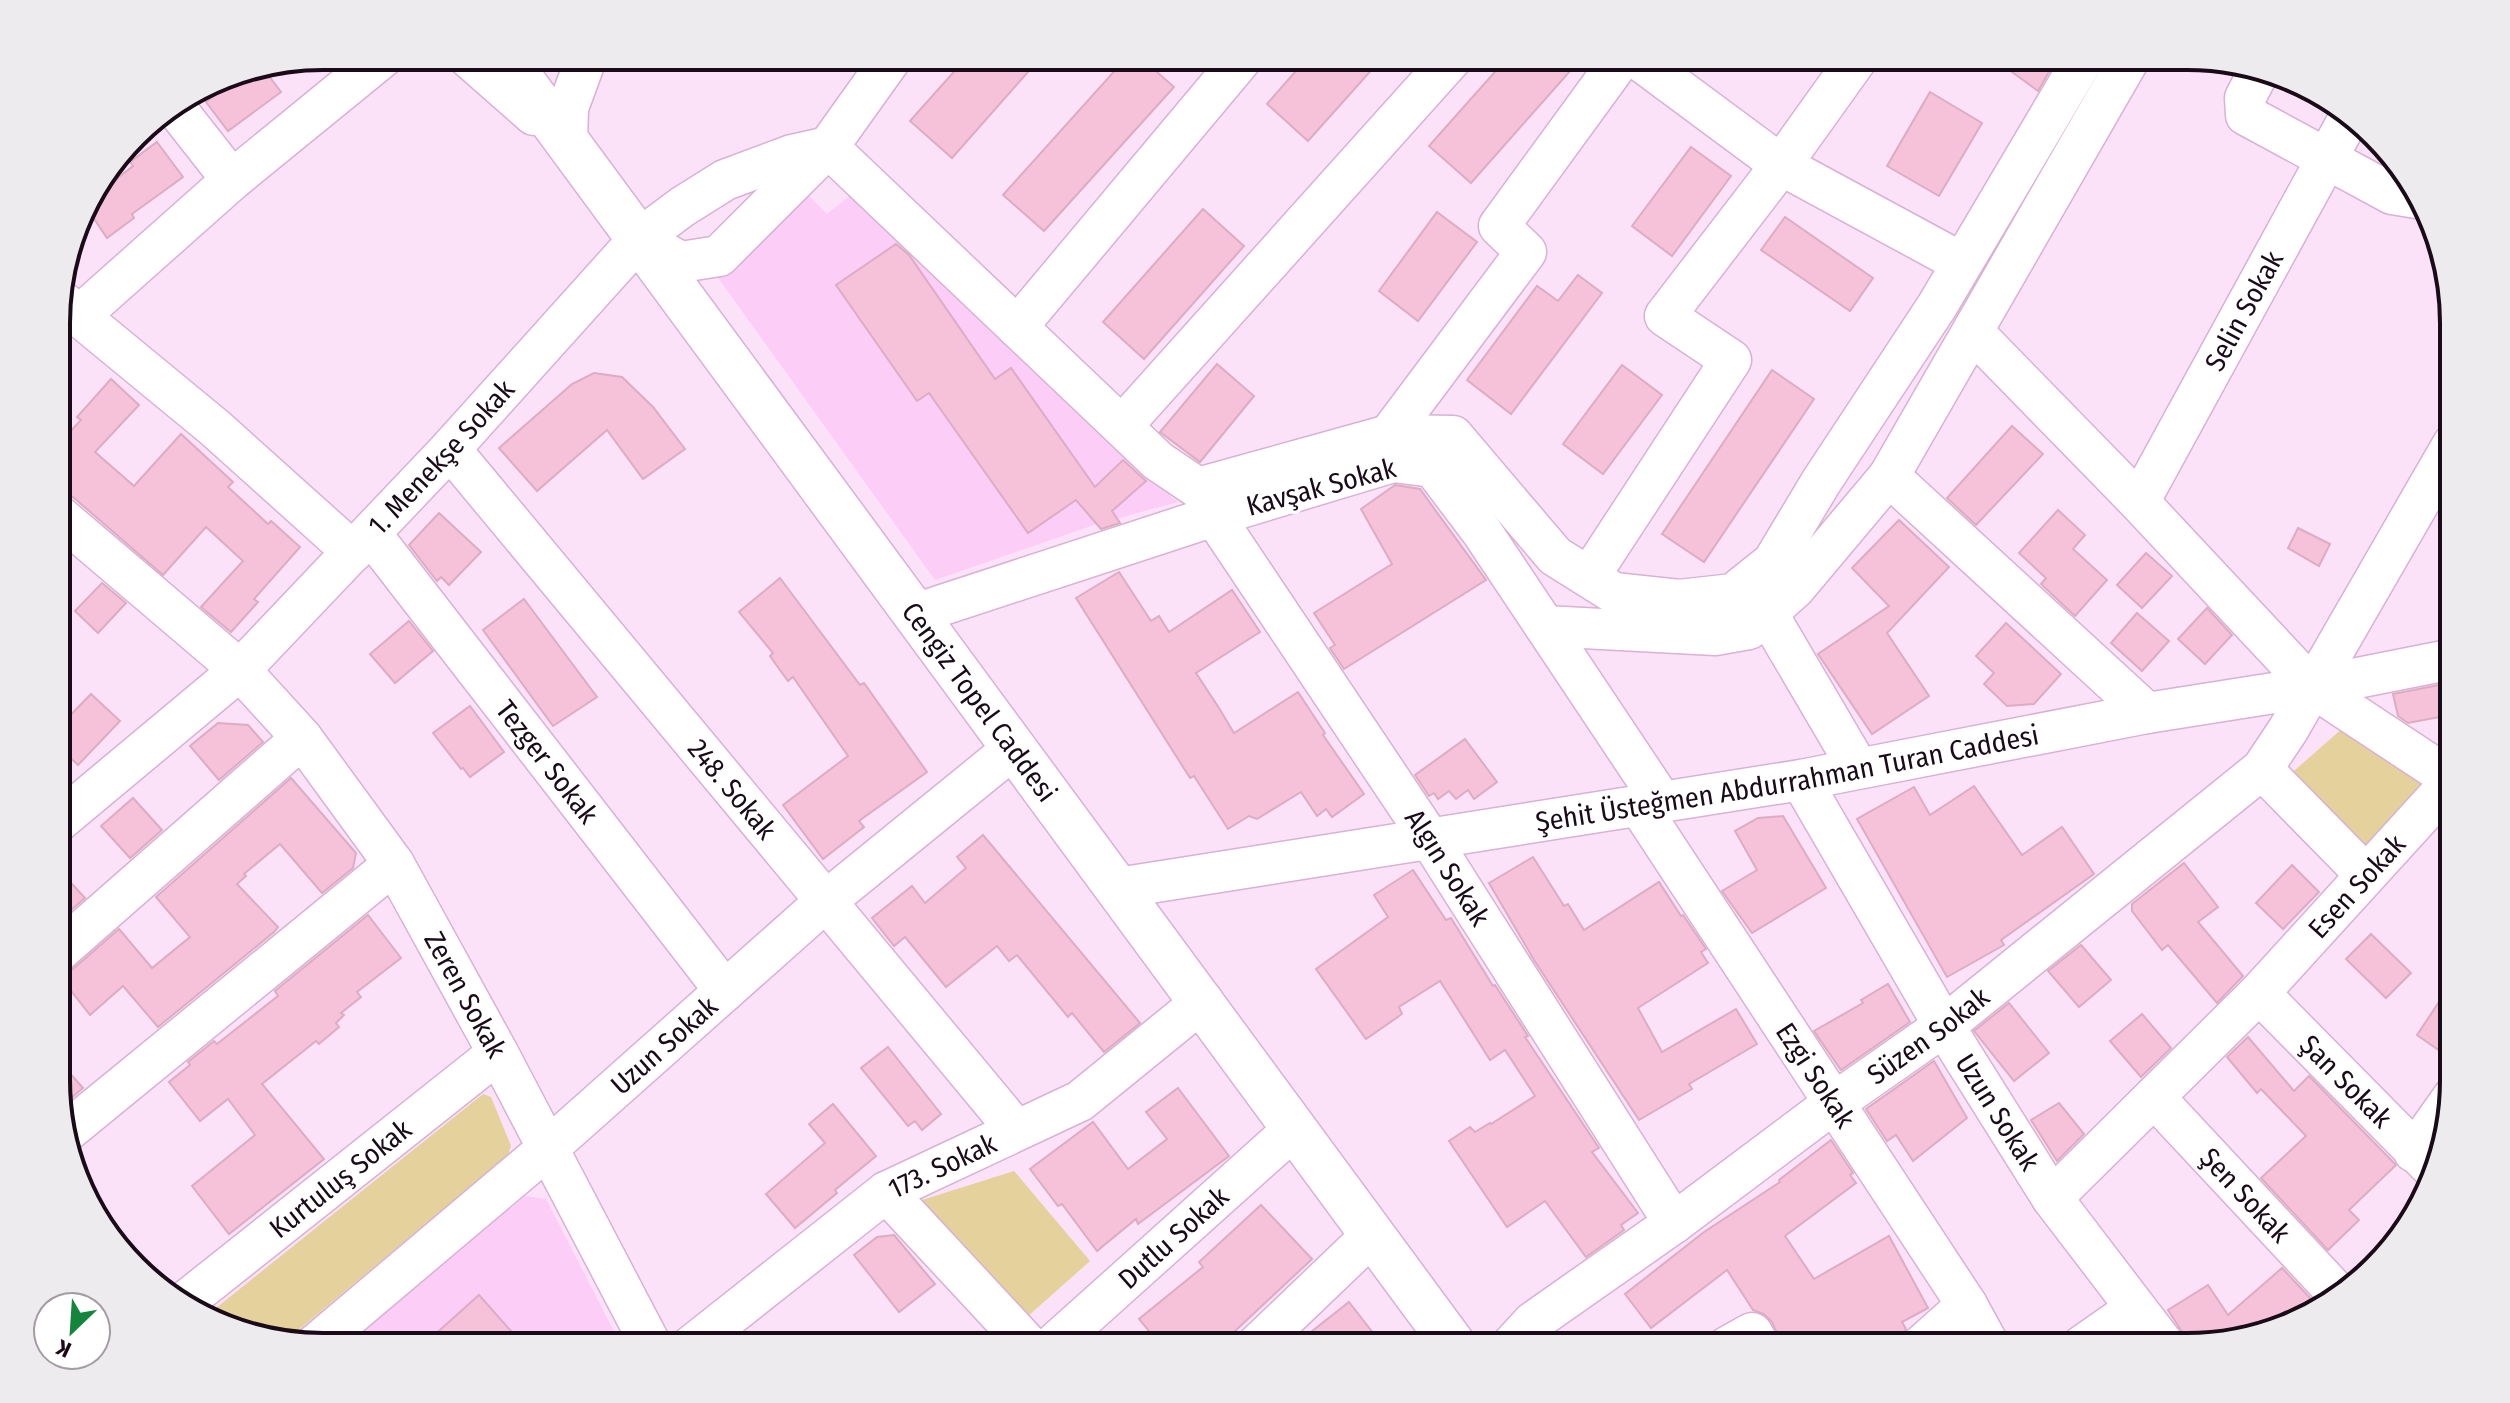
<svg xmlns="http://www.w3.org/2000/svg" width="2510" height="1403" viewBox="0 0 2510 1403" font-family="'Fira Sans Condensed',sans-serif">
<style>
.built{fill:#fccdf7}
.green{fill:#e5d19c}
.building{fill:#f5c2d9;stroke:#ddacc3;stroke-width:2}
.lines{fill:none;stroke-linecap:round;stroke-linejoin:round}
.minor-casing{stroke:#d8b1d4;stroke-width:43}
.major-casing{stroke:#d8b1d4;stroke-width:47}
.minor{stroke:#fff;stroke-width:40}
.major{stroke:#fff;stroke-width:44}
.labels{text-anchor:middle;dominant-baseline:central;stroke-width:7;stroke-linejoin:round;paint-order:stroke}
.street-label{font-size:28px;fill:#190b18;stroke:#fff}
.rim{fill:none;stroke:#190b18;stroke-width:4}
</style>
<rect width="100%" height="100%" fill="#fbe2f8"/>
<!-- built -->
<g class="built">
<polygon points="861,187 1150,478 1178,502 1097,524 935,580 716,275 803,190 827,214"/>
<polygon points="525,1196 546,1199 622,1347 344,1347"/>
</g>
<!-- green -->
<g class="green">
<polygon points="2343,728 2424,781 2426,791 2365,855 2287,777"/>
<polygon points="483,1094 491,1097 511,1146 508,1155 289,1338 206,1316"/>
<polygon points="1014,1171 1090,1261 1027,1317 919,1201"/>
</g>
<!-- building -->
<g class="building">
<polygon points="968,56 1042,56 952,158 910,121"/>
<polygon points="1128,56 1139,56 1174,87 1044,231 1003,195"/>
<polygon points="1309,56 1384,56 1308,141 1267,104"/>
<polygon points="1509,56 1556,56 1571,70 1471,183 1429,146"/>
<polygon points="1990,56 2058,56 2038,91"/>
<polygon points="263,68 281,92 228,131 206,102 247,71"/>
<polygon points="1930,92 1982,123 1939,196 1887,166"/>
<polygon points="157,142 183,177 132,214 134,218 107,238 84,204 133,166 130,162"/>
<polygon points="1691,147 1731,176 1672,256 1632,226"/>
<polygon points="1203,209 1244,246 1144,359 1103,322"/>
<polygon points="1437,212 1477,242 1418,321 1379,291"/>
<polygon points="1785,217 1873,278 1850,311 1761,250"/>
<polygon points="896,244 909,255 995,379 1011,368 1095,487 1123,460 1146,481 1112,511 1120,523 1101,529 1076,500 1028,533 929,393 917,401 836,285"/>
<polygon points="1578,275 1602,293 1511,414 1467,380 1537,286 1558,301"/>
<polygon points="1217,364 1254,396 1200,462 1160,432"/>
<polygon points="1622,365 1662,395 1603,474 1563,444"/>
<polygon points="1772,370 1814,399 1704,562 1662,534"/>
<polygon points="594,373 622,377 653,407 685,449 643,479 607,430 537,491 499,448 572,384"/>
<polygon points="111,379 139,405 95,452 134,486 181,434 233,482 228,487 268,524 271,521 300,547 254,599 258,602 231,632 201,607 243,561 206,527 163,575 73,497 58,493 58,445 81,420 77,417"/>
<polygon points="2012,426 2043,454 1976,525 1947,498"/>
<polygon points="1395,485 1420,489 1486,580 1344,669 1330,648 1335,645 1314,613 1392,564 1361,509"/>
<polygon points="2058,510 2085,535 2073,549 2107,580 2075,616 2041,584 2046,578 2019,553"/>
<polygon points="439,513 481,552 449,585 441,577 437,581 409,545"/>
<polygon points="1899,520 1949,567 1887,633 1929,696 1872,734 1818,654 1889,606 1852,568"/>
<polygon points="2298,528 2330,544 2319,566 2288,548"/>
<polygon points="2146,553 2172,576 2142,608 2117,585"/>
<polygon points="1119,572 1151,621 1159,616 1169,632 1232,590 1260,632 1196,673 1219,708 1234,733 1298,692 1325,733 1323,735 1364,794 1332,817 1326,809 1317,816 1301,792 1257,819 1249,816 1228,829 1194,776 1190,778 1076,598"/>
<polygon points="780,578 860,685 864,683 927,772 859,821 864,827 823,859 783,805 848,756 793,677 788,681 770,656 773,653 739,612"/>
<polygon points="102,583 126,603 98,633 75,611"/>
<polygon points="524,599 597,697 553,726 483,630"/>
<polygon points="2207,608 2232,635 2205,664 2178,639"/>
<polygon points="2137,613 2169,641 2142,671 2111,643"/>
<polygon points="409,621 433,651 395,683 370,654"/>
<polygon points="2006,623 2061,674 2034,704 2007,706 1984,684 1994,673 1976,656"/>
<polygon points="2439,685 2445,716 2408,723 2398,716 2393,694"/>
<polygon points="91,694 120,721 78,765 58,746 58,728"/>
<polygon points="470,706 504,752 470,777 463,768 461,769 433,733"/>
<polygon points="218,723 248,725 263,742 219,780 190,746"/>
<polygon points="1465,739 1497,782 1474,799 1468,790 1456,799 1449,791 1438,799 1434,793 1429,796 1415,775"/>
<polygon points="291,778 356,853 353,868 322,893 280,844 244,874 246,876 237,884 278,927 274,932 158,1027 123,986 90,1015 58,974 73,969 119,929 152,968 190,937 156,897"/>
<polygon points="1974,786 2022,855 2062,827 2094,874 2001,940 2004,945 1947,977 1857,819 1914,787 1930,815"/>
<polygon points="133,798 162,830 130,858 101,826"/>
<polygon points="1783,816 1826,888 1752,933 1722,891 1757,870 1735,831 1758,818"/>
<polygon points="983,835 1140,1023 1104,1052 1072,1013 1068,1017 1017,955 1009,961 997,946 946,987 905,937 894,946 872,918 912,886 925,903 966,868 957,857"/>
<polygon points="1533,857 1564,906 1568,904 1584,930 1659,882 1681,916 1683,915 1706,949 1701,952 1708,963 1638,1008 1662,1052 1736,1009 1757,1044 1689,1084 1692,1089 1639,1120 1534,960 1489,883"/>
<polygon points="2184,863 2218,907 2198,922 2243,976 2217,1003 2168,945 2162,950 2132,911 2132,904"/>
<polygon points="2292,865 2319,892 2283,929 2256,903"/>
<polygon points="58,869 85,898 58,921"/>
<polygon points="1413,870 1446,920 1451,918 1493,986 1495,985 1528,1036 1525,1037 1599,1148 1592,1152 1638,1213 1621,1225 1624,1230 1586,1257 1545,1201 1507,1227 1449,1141 1470,1127 1475,1132 1490,1123 1491,1124 1535,1096 1505,1050 1490,1060 1440,981 1399,1007 1402,1014 1366,1039 1316,969 1388,917 1374,895"/>
<polygon points="368,915 401,958 357,992 361,997 341,1013 344,1015 336,1023 339,1027 319,1044 316,1041 262,1084 324,1159 229,1234 192,1186 255,1135 228,1099 200,1121 169,1082 190,1065 188,1062 214,1041 217,1044 278,996 275,991"/>
<polygon points="2371,934 2411,973 2386,998 2346,959"/>
<polygon points="2081,945 2111,980 2079,1007 2048,971"/>
<polygon points="2453,981 2453,1060 2417,1035"/>
<polygon points="1888,984 1910,1022 1841,1070 1814,1031 1863,1003 1861,1000"/>
<polygon points="2009,1003 2049,1053 2014,1081 1974,1031"/>
<polygon points="2142,1014 2171,1048 2141,1077 2110,1041"/>
<polygon points="2248,1037 2294,1091 2309,1076 2396,1165 2349,1210 2359,1220 2328,1250 2261,1178 2306,1136 2261,1089 2257,1093 2227,1057"/>
<polygon points="888,1047 941,1114 922,1130 915,1121 908,1126 861,1068"/>
<polygon points="58,1060 83,1088 58,1109"/>
<polygon points="1934,1061 1967,1118 1913,1161 1896,1135 1887,1141 1866,1109"/>
<polygon points="1178,1088 1229,1156 1138,1224 1136,1219 1097,1251 1062,1204 1058,1206 1030,1169 1093,1122 1128,1169 1167,1139 1146,1112"/>
<polygon points="2059,1103 2084,1134 2057,1161 2031,1120"/>
<polygon points="833,1104 876,1156 835,1190 837,1193 795,1228 766,1194 825,1143 809,1124"/>
<polygon points="1831,1140 1853,1173 1850,1175 1856,1183 1785,1236 1814,1279 1889,1236 1928,1308 1902,1322 1906,1329 1903,1333 1876,1347 1783,1347 1772,1322 1764,1314 1753,1310 1727,1270 1651,1328 1625,1294 1704,1232 1780,1182 1779,1180"/>
<polygon points="1261,1205 1312,1259 1218,1347 1162,1347 1139,1319 1203,1267 1199,1262"/>
<polygon points="894,1235 935,1284 899,1312 854,1255 877,1237"/>
<polygon points="2282,1268 2311,1299 2285,1322 2204,1346 2191,1346 2168,1310 2208,1285 2228,1315"/>
<polygon points="479,1295 525,1347 421,1347"/>
<polygon points="1349,1302 1384,1347 1292,1347"/>
</g>
<g class="lines">
<defs>
<g id="minor">
<polyline points="467,56 534,115"/>
<polyline points="1634,56 1781,165 1962,263"/>
<polyline points="2257,75 2245,98 2246,115 2392,194 2417,198"/>
<polyline points="174,106 232,180"/>
<polyline points="567,144 568,108 587,56"/>
<polyline points="828,147 1158,461 1198,488 1389,435 1453,436 1555,556 1614,593 1679,600 1733,594 1773,562 1821,482 1937,306 2085,56"/>
<polyline points="639,239 681,262 719,256 828,147 893,56"/>
<polyline points="58,298 79,316 232,180 384,56"/>
<polyline points="79,316 215,428 353,552"/>
<polyline points="1017,327 1244,56"/>
<polyline points="1973,332 2139,502 2312,687 2453,780"/>
<polyline points="1122,426 1454,56"/>
<polyline points="1389,435 1526,252 1499,226 1623,56"/>
<path id="s1" d="M450,449l566,681"/>
<polyline points="1889,476 2147,713"/>
<path id="s2" d="M2139,502l210,-384"/>
<path id="s3" d="M58,515l182,155 62,68 92,126 104,189 154,294"/>
<path id="s4" d="M1214,516l216,323 244,384"/>
<path id="s5" d="M371,534l354,457"/>
<polyline points="1589,577 1731,360 1665,316 1781,165 1859,56"/>
<polyline points="1767,613 1858,768"/>
<polyline points="915,614 1214,516 1393,462 1433,467 1482,532 1662,802"/>
<polyline points="1545,626 1715,635 1749,629 1795,588 1889,476 2131,56"/>
<polyline points="2262,769 2366,875"/>
<path id="s6" d="M1801,780l143,246 108,172 113,148"/>
<path id="s7" d="M1639,806l328,499 23,42"/>
<path id="s8" d="M58,822l182,-152 210,-221 189,-210 43,-32 43,-27 67,-25 36,-8"/>
<path id="s9" d="M1118,888l683,-108 346,-67 165,-26 141,-28"/>
<polyline points="58,952 302,738"/>
<path id="s10" d="M2259,993l173,175"/>
<path id="s11" d="M2154,1097l184,197"/>
<polyline points="65,1133 394,864"/>
<polyline points="2414,1152 2453,1097"/>
<polyline points="886,1192 1030,1347"/>
<path id="s12" d="M2052,1198l207,-205 194,-213"/>
<path id="s13" d="M182,1304l316,-251"/>
<path id="s14" d="M315,1345l232,-196 279,-248 188,-153"/>
<polyline points="2082,1346 2135,1309"/>
<path id="s15" d="M690,1347l196,-155 194,-91 123,-100"/>
<path id="s16" d="M1051,1347l244,-219"/>
<polyline points="1255,1347 1373,1234"/>
<path id="s17" d="M1510,1347l23,-25 141,-99 160,-120 110,-77 318,-257 26,-39 165,-286"/>
<polyline points="1727,1347 1752,1333 1760,1347"/>
<polyline points="1920,1347 1967,1305"/>
</g>
<g id="major">
<path id="s18" d="M504,56l951,1291"/>
</g>
</defs>
<!-- minor casing -->
<use href="#minor" class="minor-casing"/>
<!-- major casing -->
<use href="#major" class="major-casing"/>
<!-- minor -->
<use href="#minor" class="minor"/>
<!-- major -->
<use href="#major" class="major"/>
</g>
<g class="labels">
<!-- street labels -->
<g class="street-label">
<text stroke="none"><textPath href="#s2" startOffset="218">Selin Sokak</textPath></text>
<text stroke="none"><textPath href="#s8" startOffset="530">1. Menekşe Sokak</textPath></text>
<text transform="translate(1321 487) rotate(-15)">Kavşak Sokak</text>
<text stroke="none"><textPath href="#s18" startOffset="802">Cengiz Topel Caddesi</textPath></text>
<text stroke="none"><textPath href="#s5" startOffset="288">Tezger Sokak</textPath></text>
<text stroke="none"><textPath href="#s9" startOffset="678">Şehit Üsteğmen Abdurrahman Turan Caddesi</textPath></text>
<text stroke="none"><textPath href="#s1" startOffset="442">248. Sokak</textPath></text>
<text stroke="none"><textPath href="#s4" startOffset="422">Algın Sokak</textPath></text>
<text stroke="none"><textPath href="#s12" startOffset="436">Esen Sokak</textPath></text>
<text stroke="none"><textPath href="#s3" startOffset="636">Zeren Sokak</textPath></text>
<text stroke="none"><textPath href="#s17" startOffset="522">Süzen Sokak</textPath></text>
<text stroke="none"><textPath href="#s14" startOffset="460">Uzun Sokak</textPath></text>
<text stroke="none"><textPath href="#s7" startOffset="322">Ezgi Sokak</textPath></text>
<text stroke="none"><textPath href="#s10" startOffset="124">Şan Sokak</textPath></text>
<text stroke="none"><textPath href="#s6" startOffset="386">Uzun Sokak</textPath></text>
<text stroke="none"><textPath href="#s15" startOffset="312">173. Sokak</textPath></text>
<text stroke="none"><textPath href="#s13" startOffset="202">Kurtuluş Sokak</textPath></text>
<text stroke="none"><textPath href="#s11" startOffset="134">Şen Sokak</textPath></text>
<text stroke="none"><textPath href="#s16" startOffset="164">Dutlu Sokak</textPath></text>
</g>
</g>
<!-- crop -->
<path d="M0 0H2510V1403H0ZM323 70H2187A253 253 0 0 1 2440 323V1080A253 253 0 0 1 2187 1333H323A253 253 0 0 1 70 1080V323A253 253 0 0 1 323 70Z" fill="#edebed" fill-rule="evenodd"/>
<path class="rim" d="M323 70H2187A253 253 0 0 1 2440 323V1080A253 253 0 0 1 2187 1333H323A253 253 0 0 1 70 1080V323A253 253 0 0 1 323 70Z"/>
<!-- north arrow -->
<g transform="translate(72 1331) rotate(205)"><circle r="38" fill="#ffffff" stroke="#a39da3" stroke-width="2"/>
<path d="M0-6L14 30L0 20L-14 30Z" fill="#14853d"/>
<text y="-12" font-size="22" font-weight="bold" text-anchor="middle" fill="#190b18">K</text>
</g>
</svg>
